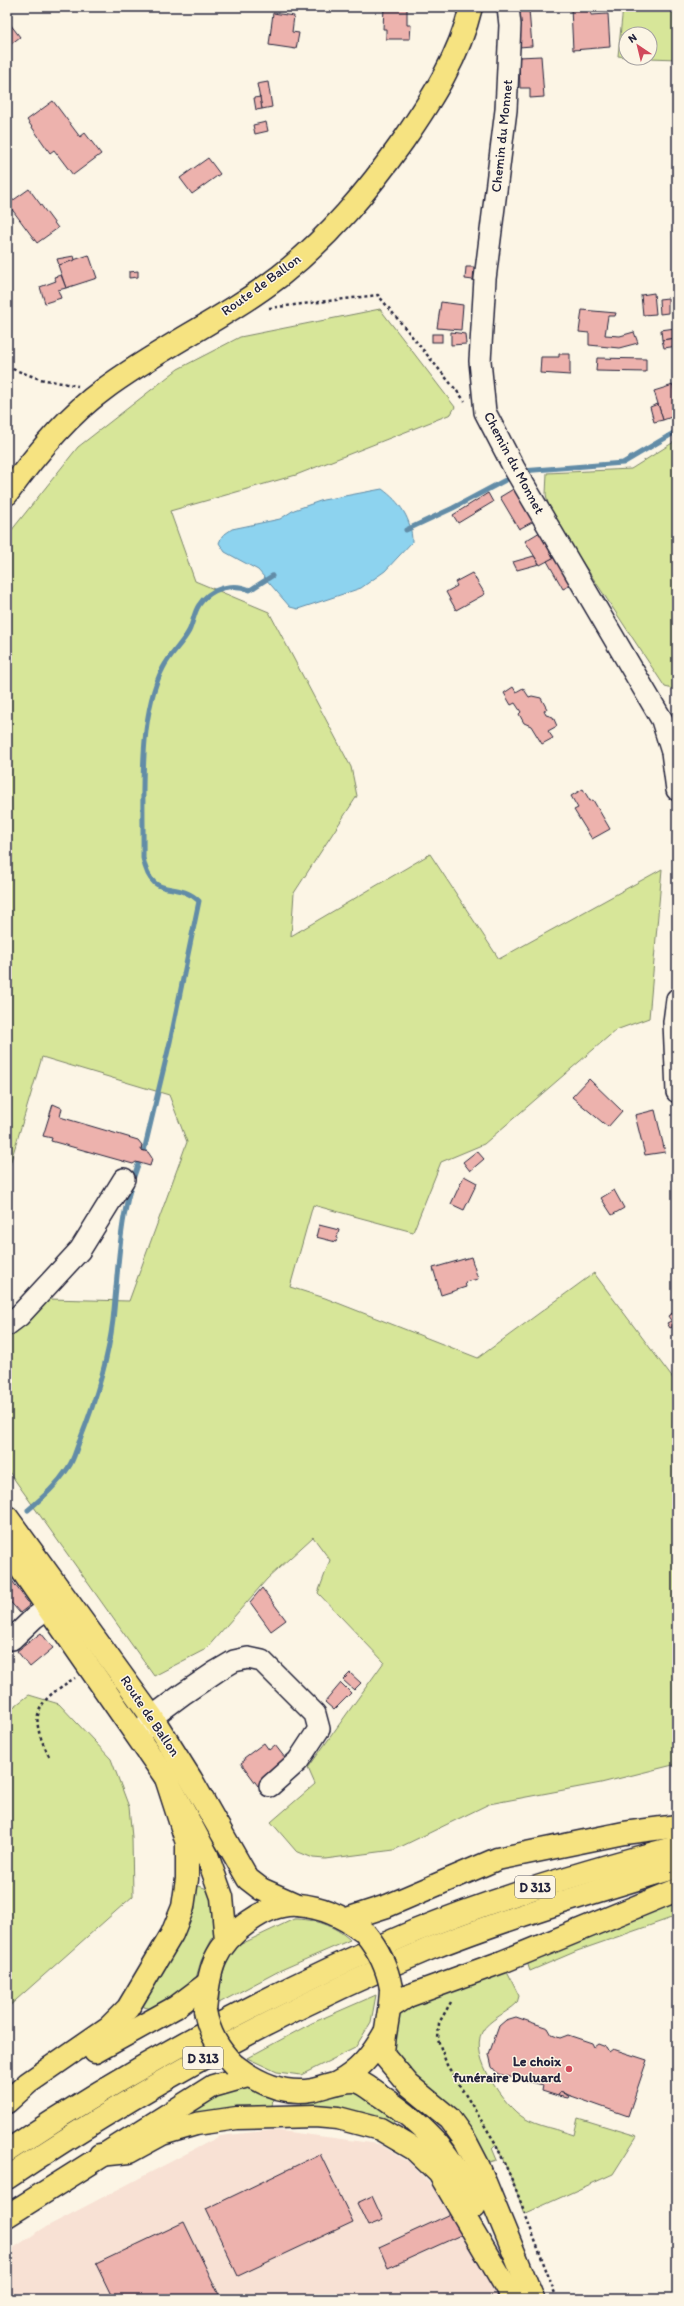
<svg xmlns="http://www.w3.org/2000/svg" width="684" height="2306" viewBox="0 0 684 2306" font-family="Itim,sans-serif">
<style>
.built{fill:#f8e1d4}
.green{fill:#d7e699;stroke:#7c846a}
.water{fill:#8dd3ef;stroke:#628ca7}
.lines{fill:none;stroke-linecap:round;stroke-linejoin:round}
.stream{stroke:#628ca7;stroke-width:5}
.building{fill:#edb2ad;stroke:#22223b}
.minor-casing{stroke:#22223b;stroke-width:24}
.major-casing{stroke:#22223b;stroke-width:25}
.highway-casing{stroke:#22223b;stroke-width:25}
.path{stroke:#22223b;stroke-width:2.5;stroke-dasharray:3 3;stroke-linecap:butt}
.minor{stroke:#fcf5e5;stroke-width:21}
.major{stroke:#f6e381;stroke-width:22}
.highway{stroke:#f6e381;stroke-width:22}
.major-bridge-casing{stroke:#22223b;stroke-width:25;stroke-linecap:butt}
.major-bridge{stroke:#f6e381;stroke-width:22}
.poi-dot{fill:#d1495b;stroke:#fcf5e5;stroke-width:1.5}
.labels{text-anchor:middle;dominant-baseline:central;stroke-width:3;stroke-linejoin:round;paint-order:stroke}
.shield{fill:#fcf5e5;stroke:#63616e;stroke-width:1}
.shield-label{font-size:13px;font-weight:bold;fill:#22223b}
.street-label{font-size:14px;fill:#22223b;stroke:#fcf5e5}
.poi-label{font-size:14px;font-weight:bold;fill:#22223b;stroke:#fcf5e5;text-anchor:end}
</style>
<rect width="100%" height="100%" fill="#fcf5e5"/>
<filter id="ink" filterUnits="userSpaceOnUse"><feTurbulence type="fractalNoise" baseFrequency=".025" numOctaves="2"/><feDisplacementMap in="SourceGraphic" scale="8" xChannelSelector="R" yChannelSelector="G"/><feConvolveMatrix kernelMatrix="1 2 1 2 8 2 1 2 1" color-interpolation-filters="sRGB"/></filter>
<g filter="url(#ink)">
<!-- built -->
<polygon class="built" points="273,2130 379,2144 409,2162 457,2212 502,2299 7,2299 7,2252 44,2228 220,2136"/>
<!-- green -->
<g class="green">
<polygon points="623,7 677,7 677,59 650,58 650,34 626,34 626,57 618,56"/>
<polygon points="380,309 455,407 451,414 296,475 170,511 195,581 269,612 351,767 357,796 294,893 291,936 430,854 499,959 662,869 649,1018 616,1030 484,1144 441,1162 413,1232 313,1205 290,1287 325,1298 478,1358 594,1273 677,1384 677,1764 601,1783 489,1804 394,1850 325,1859 313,1858 296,1851 271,1822 315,1784 308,1768 384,1662 318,1593 330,1560 313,1537 267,1579 206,1649 154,1676 7,1469 7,1335 49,1299 129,1301 187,1142 169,1095 42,1057 7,1174 7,536 78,447 178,369 240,337"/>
<polygon points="677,440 677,690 665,687 550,513 546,494 547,473 631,469"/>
<polygon points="29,1695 59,1704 111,1759 129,1807 132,1837 133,1896 7,2008 7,1712"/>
<polygon points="199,1886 210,1890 219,1925 201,1961 196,1978 178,1997 152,2009 144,2007 142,2000 194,1890"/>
<polygon points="677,1890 677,1916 577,1951 530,1971 524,1953"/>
<path d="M294,1919c21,0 40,6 56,21l-69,30 -62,33c-1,-19 6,-39 16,-56z"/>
<path d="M502,1962l17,34 -2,7c-10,10 -29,17 -35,29 -13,24 22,74 42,86 13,8 36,12 50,17l4,-17 59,18 -24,38 -89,40 -9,-27 -19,-43 -4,4 5,12 -7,2h-14l-53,-66 -39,-62 7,-27z"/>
<polygon points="376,1995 371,2022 355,2048 301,2075 277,2072 247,2058 312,2023"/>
<path d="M248,2076c10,8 28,16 24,30l-84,16 -4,-14z"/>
<polygon points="356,2081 395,2118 393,2122 387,2125 302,2106 301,2100"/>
</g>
<!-- water -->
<path class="water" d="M382,489c18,13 30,30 30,53l-27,29 -24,17 -63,21 -8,-2 -32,-37 -33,-18 -6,-9 3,-7 10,-7 48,-10 14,-9 29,-10z"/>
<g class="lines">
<!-- stream -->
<g class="stream">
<polyline points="522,471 623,463 677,431"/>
<polyline points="406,530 453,508 513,476"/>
<path d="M28,1510c15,-13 29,-25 40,-42 6,-8 8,-19 12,-28 15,-38 28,-79 33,-120 6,-56 6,-117 31,-169l26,-109 29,-141c-24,-23 -47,2 -56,-43 1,-57 -6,-140 20,-190 7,-14 19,-24 26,-37 4,-8 5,-19 10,-26 11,-17 34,-23 51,-15l22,-14"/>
</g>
</g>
<!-- building -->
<g class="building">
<polygon points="384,7 407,7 407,25 411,25 410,39 386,39 386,29 383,29"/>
<polygon points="518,7 557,7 529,10 532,46 519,47"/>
<polygon points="590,7 591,15 608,14 610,47 573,50 571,8"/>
<polygon points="273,13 294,16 292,32 299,33 296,49 269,45"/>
<polygon points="7,20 20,37 7,47"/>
<polygon points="541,56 544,97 530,98 530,88 520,88 519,57"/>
<polygon points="268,82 272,107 262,109 257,84"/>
<polygon points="260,97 262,109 256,110 254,98"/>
<polygon points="53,101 80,137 85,133 101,154 73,175 54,150 50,153 27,120"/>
<polygon points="266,122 268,131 255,134 253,125"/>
<polygon points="208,158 220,174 192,194 180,178"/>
<polygon points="29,189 58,228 37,243 8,204"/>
<polygon points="89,255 97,278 66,288 58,265"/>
<polygon points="74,256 75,260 59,265 57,259"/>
<polygon points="466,267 474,267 473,280 465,279"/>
<polygon points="138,271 138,277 129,278 129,272"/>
<polygon points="61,275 66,288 58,290 61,298 45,303 40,287 56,281 54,277"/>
<polygon points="654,293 656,314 643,315 641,295"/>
<polygon points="668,298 668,313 660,314 659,299"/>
<polygon points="441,302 463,305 461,330 437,328"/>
<polygon points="582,310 616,313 615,316 608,316 605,335 620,336 634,332 638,343 619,348 589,345 589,333 579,332"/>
<polygon points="675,328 676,338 662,340 661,330"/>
<polygon points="675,328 677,328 677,346 664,348 662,340 676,338"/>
<polygon points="451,332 465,334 466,344 451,345"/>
<rect x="432" y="334" width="10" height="8"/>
<polygon points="559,354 570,354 570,375 540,373 541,357 559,357"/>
<polygon points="597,358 646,359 646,372 596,371"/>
<polygon points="673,385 677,401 677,415 663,420 654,391"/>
<polygon points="658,404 663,420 654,422 650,407"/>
<polygon points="515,488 534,521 519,529 500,497"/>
<polygon points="488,493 493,502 458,523 453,515"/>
<polygon points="540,532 555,557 540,565 525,541"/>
<polygon points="534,556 539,564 517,570 513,562"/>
<polygon points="555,557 571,585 563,589 547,561"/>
<polygon points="472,573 485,594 456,610 446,592 457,586 455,582"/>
<polygon points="513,687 516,692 523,688 529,697 532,696 541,698 547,709 544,711 546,715 553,717 557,726 548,731 553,738 542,744 531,726 524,723 519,714 521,712 515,703 511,705 504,693"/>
<polygon points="583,789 590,801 593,800 610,829 592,839 574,810 578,808 571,796"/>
<polygon points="589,1079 622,1111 608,1127 572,1097"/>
<polygon points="53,1104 62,1108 60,1117 138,1140 142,1145 141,1150 148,1152 152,1158 150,1166 136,1162 133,1164 51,1141 52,1138 43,1136"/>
<polygon points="655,1110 665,1152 645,1155 635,1115"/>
<polygon points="477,1151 484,1159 470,1171 463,1162"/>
<polygon points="464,1176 477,1183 464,1210 451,1204"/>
<polygon points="614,1190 624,1208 612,1215 601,1198"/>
<polygon points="319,1225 339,1230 336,1242 316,1237"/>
<polygon points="471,1257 478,1279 465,1282 466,1287 441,1295 433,1268"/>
<polygon points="677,1310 677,1327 676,1328 668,1316"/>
<polygon points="671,1321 674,1326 670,1328 667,1323"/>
<polygon points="7,1574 30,1605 20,1613 7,1598"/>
<polygon points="262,1588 286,1620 271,1631 250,1602"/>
<polygon points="7,1619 14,1628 7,1633"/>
<polygon points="41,1633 53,1648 30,1667 17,1651"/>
<polygon points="350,1673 361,1683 354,1690 343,1680"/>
<polygon points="341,1683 351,1693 334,1710 325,1702"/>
<polygon points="264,1743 269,1750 275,1745 289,1763 258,1786 241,1763 245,1760 244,1758"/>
<polygon points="516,2017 548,2028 552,2035 560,2038 568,2035 592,2043 594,2047 598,2044 606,2047 609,2052 613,2049 647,2060 628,2116 560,2092 558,2096 542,2091 543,2085 498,2074 492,2067 489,2054 499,2026 506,2020"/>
<polygon points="560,2092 569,2096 568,2098 558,2096"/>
<polygon points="320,2154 353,2222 238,2276 206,2209"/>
<polygon points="372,2196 383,2220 368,2226 357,2203"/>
<polygon points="453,2213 463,2234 388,2268 379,2247"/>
<polygon points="184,2222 221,2299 113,2299 96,2264"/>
</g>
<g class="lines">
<defs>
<g id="minor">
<polyline points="508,7 510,25 506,110 485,279 480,361 485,412 514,468 662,720 672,752 677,790"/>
<polyline points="677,999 674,1022 677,1092"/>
<polyline points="7,1325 19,1316 80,1250 124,1179"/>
<polyline points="12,1639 34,1618 62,1598"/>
<polyline points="139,1737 152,1717 183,1694 217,1671 234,1661 248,1658 262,1661 315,1714 319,1729 298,1761 270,1786"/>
</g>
<g id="major">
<path d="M7,494c26,-36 60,-78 96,-104 56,-42 121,-71 177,-114 49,-39 87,-84 123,-135 29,-42 56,-84 68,-134"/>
<polyline points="7,1517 152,1717 191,1779 248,1879 261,1889 297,1905"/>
<polyline points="7,1549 166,1778 207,1855 222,1897 226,1941"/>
<path d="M391,1988c0,22 -7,43 -8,66l26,31 40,33 16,22 13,25 55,134"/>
<path d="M205,2011c2,-17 3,-35 10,-51 12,-27 52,-58 83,-55 24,2 46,12 64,26"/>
<path d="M234,2065c22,17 49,30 78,25 14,-3 27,-9 42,-9 8,0 19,10 26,14 46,31 73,59 95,111"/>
<path d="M337,2083c22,-12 35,-28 47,-49"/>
<polyline points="100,2155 129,2152 162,2134 196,2124 237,2118 315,2116 338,2118 380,2129 414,2149 439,2173 513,2299"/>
<polyline points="7,2216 213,2086 248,2076"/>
</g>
<g id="highway">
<polyline points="347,1919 387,1906 497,1859 624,1833 677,1826"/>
<polyline points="391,2007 408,1996 502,1962 677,1890"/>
<polyline points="95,2052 176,2007 208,1983"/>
<polyline points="7,2102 28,2083 109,2027 128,2008 172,1934 183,1907 187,1879 187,1843 166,1778"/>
<path d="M7,2151c129,-86 266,-160 408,-220 85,-35 174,-61 262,-84"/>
<path d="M7,2178c133,-89 274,-168 422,-229 81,-32 165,-57 248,-82"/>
</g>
</defs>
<!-- minor casing -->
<use href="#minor" class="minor-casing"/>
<!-- major casing -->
<use href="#major" class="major-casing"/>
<!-- highway casing -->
<use href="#highway" class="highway-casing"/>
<!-- path -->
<g class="path">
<polyline points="269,308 378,295 465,401"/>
<polyline points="7,367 40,379 78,386"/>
<path d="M49,1756c-22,-42 -12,-55 26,-78"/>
<polyline points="451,2002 439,2023 438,2040 447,2065 496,2144 515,2187 557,2299"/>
</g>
<!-- minor -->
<use href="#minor" class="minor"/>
<!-- major -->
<use href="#major" class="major"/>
<!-- highway -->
<use href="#highway" class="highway"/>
<defs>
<g id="major-bridge">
<path d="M365,1933c14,17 22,33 26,55"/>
<path d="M205,2011c4,22 13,38 29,54"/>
</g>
</defs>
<!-- major-bridge casing -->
<use href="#major-bridge" class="major-bridge-casing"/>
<!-- major-bridge -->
<use href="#major-bridge" class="major-bridge"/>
</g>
</g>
<!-- markers -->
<circle class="poi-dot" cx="569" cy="2069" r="4"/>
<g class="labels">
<!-- shield labels -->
<g class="shield">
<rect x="515" y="1876" width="40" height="22" rx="3"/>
<rect x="183" y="2047" width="40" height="22" rx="3"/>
</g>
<g class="shield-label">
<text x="535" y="1887">D 313</text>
<text x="203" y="2058">D 313</text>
</g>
<!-- street labels -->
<g class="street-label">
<text transform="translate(502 136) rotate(-84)">Chemin du Monnet</text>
<text transform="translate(261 285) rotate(-36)">Route de Ballon</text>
<text transform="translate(514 463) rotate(62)">Chemin du Monnet</text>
<text transform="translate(150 1716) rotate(56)">Route de Ballon</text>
</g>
<!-- poi labels -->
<g class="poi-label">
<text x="561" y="2061">Le choix<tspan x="561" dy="16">funéraire Duluard</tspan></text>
</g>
</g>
<!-- margin -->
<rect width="684" height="2306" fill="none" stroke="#fcf5e5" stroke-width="24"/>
<rect x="12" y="12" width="660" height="2282" fill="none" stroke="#22223b" stroke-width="1.5" filter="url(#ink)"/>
<!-- north arrow -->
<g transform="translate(638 46) rotate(325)"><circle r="19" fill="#fcf5e5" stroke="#a5a1a1"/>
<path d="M0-3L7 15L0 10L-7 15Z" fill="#d1495b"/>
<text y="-6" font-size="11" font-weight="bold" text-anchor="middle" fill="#22223b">N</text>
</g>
</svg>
